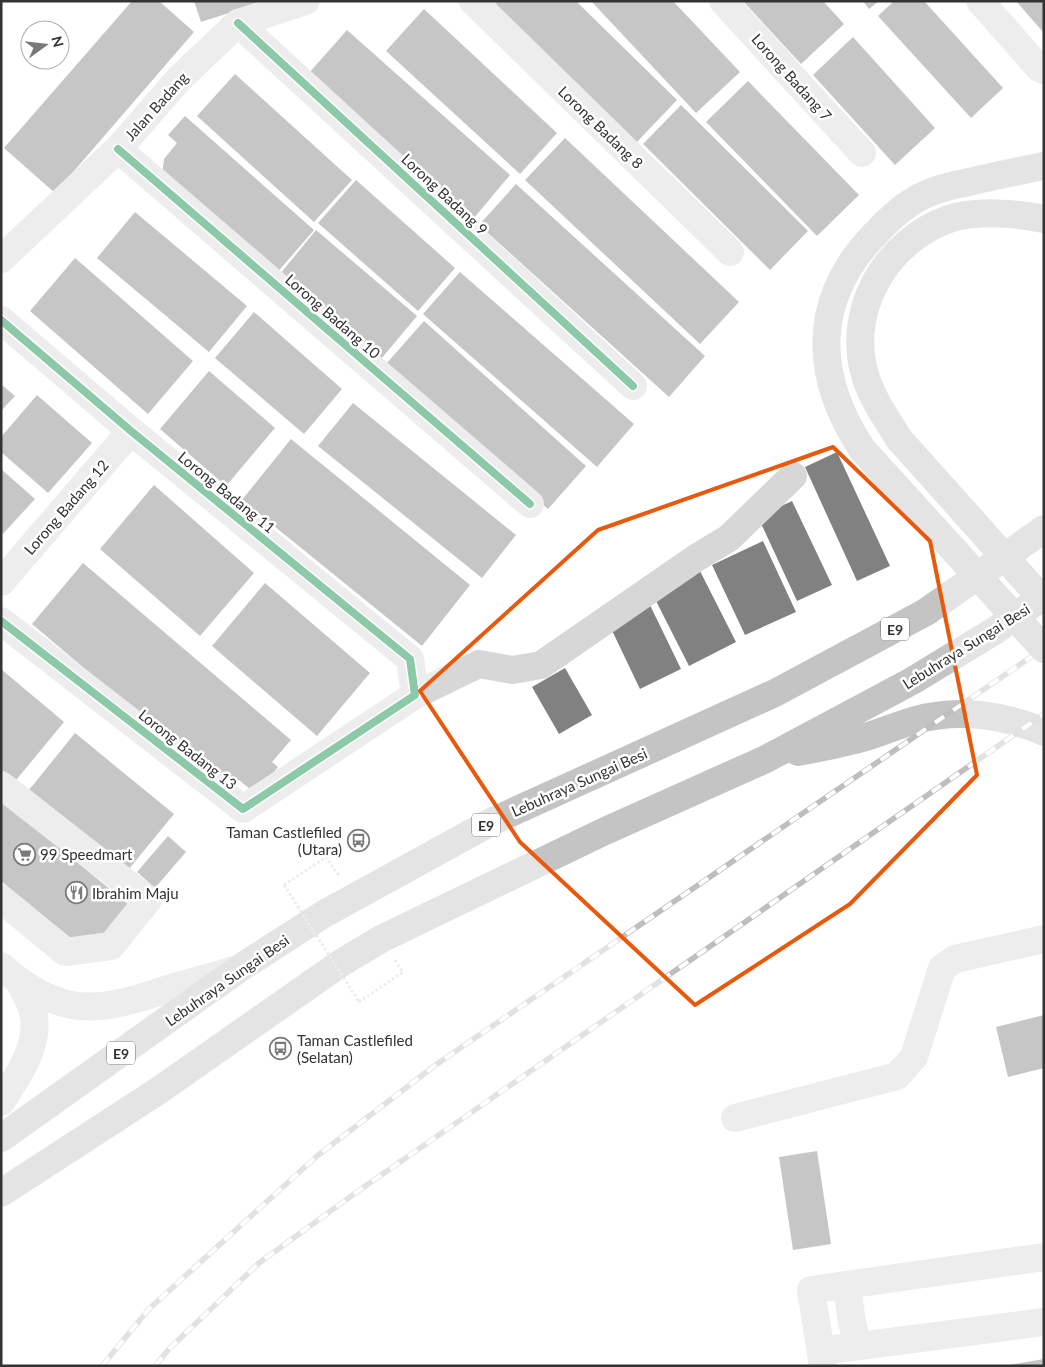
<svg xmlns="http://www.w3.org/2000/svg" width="1045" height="1367" viewBox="0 0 1045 1367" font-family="Lato,sans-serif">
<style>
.building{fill:#818181}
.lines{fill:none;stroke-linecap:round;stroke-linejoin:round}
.path{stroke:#d6d6d6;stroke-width:3;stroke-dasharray:2.5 2.5;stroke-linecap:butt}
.minor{stroke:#d7d7d7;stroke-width:28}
.highway{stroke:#c4c4c4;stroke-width:28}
.rail-casing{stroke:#bebebe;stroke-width:5.5}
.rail{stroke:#fff;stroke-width:4;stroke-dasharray:11;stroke-linecap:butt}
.path-bridge{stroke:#d6d6d6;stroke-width:3;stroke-dasharray:2.5 2.5;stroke-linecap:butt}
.highway-bridge{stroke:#c4c4c4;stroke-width:28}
.cycleway-casing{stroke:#fff;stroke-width:11}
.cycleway{stroke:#00873e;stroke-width:8}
.marked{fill:none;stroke:#e8590c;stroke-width:4;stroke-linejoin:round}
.labels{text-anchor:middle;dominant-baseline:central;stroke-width:5;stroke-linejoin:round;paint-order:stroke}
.shield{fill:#fff;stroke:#707070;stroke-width:1}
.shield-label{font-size:14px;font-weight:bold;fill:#333}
.street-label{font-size:15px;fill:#333;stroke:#fff}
.poi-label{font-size:15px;fill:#333;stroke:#fff;text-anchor:start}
</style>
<rect width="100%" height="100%" fill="#fff"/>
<!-- building -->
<g class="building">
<polygon points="132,1 159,1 194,32 55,193 4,148"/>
<polygon points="194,1 263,1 263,2 201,22"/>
<polygon points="498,1 576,1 677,100 635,144 494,6"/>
<polygon points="591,1 673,1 740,72 696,113"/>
<polygon points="743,1 823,1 844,24 801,64"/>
<polygon points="863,1 879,1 869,9"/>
<polygon points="894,1 924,1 1003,88 971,118 878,16"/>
<polygon points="1016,1 1044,1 1044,33 1029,16"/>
<polygon points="424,9 557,133 520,174 386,51"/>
<polygon points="347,30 510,175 473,219 309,73"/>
<polygon points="853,37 935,128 895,165 813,75"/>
<polygon points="235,74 352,180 314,222 197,116"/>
<polygon points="748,81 859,195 817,236 706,122"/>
<polygon points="681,105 808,231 770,270 643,144"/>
<polygon points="185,116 314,230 275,275 162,176 164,159 177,143 168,135"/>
<polygon points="565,138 739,302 700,344 525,180"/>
<polygon points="356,180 455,268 418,311 318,223"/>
<polygon points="516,184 705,356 669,397 479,225"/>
<polygon points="135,212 247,306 209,352 97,258"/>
<polygon points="316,230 417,316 381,359 280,274"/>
<polygon points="75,258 193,361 148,414 30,311"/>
<polygon points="460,272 634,424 597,467 423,314"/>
<polygon points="254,312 342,389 304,434 215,358"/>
<polygon points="424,321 586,466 548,509 386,364"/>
<polygon points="209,371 275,428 226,486 160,429"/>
<polygon points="1,384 15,396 1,411"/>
<polygon points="37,395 92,443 48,493 1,452 1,437"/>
<polygon points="353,403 516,535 482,578 318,446"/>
<polygon points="291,439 470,585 422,646 242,500"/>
<polygon points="837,452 890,566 857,581 805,467"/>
<polygon points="1,469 35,499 1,536"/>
<polygon points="154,485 254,573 200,636 100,549"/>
<polygon points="792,501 832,585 797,601 758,517"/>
<polygon points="763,541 796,612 745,635 712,565"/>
<polygon points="83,563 291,740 272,762 278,767 256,794 239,780 229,791 32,624"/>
<polygon points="700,571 736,642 689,666 653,595"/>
<polygon points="265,583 370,673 317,736 212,646"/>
<polygon points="648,601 681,669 640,689 607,620"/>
<polygon points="565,668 592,715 559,734 532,687"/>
<polygon points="1,669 64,722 12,785 1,775"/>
<polygon points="75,733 174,814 124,875 25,795"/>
<polygon points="1,800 128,904 98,942 78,944 1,881"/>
<polygon points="168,836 186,852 155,888 137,872"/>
<polygon points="1044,1015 1044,1068 1008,1077 996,1027"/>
<polygon points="817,1151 831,1244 793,1250 779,1157"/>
<polygon points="1044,1359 1044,1366 1009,1366 1009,1365"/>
</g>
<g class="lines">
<!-- path -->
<g class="path">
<polyline points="284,885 326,857 340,877"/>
<polyline points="359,1002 403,972 395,960"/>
</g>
<!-- minor -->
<g class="minor">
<polyline points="473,1 730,252"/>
<polyline points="723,1 862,153"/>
<polyline points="980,1 1039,68 1044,70"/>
<polyline points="238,23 633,386"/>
<polyline points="118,149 530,504"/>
<polyline points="1,259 118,149 179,79 238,23 306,1"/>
<polyline points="1,320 131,431 410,659 415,695"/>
<polyline points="1,582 131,431"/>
<polyline points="1,621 243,809 415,695 479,664 513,670 541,665 696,558 729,538 793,476"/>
<polyline points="1,785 148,900 111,946 65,952 1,899"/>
<path d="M1,966c19,17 41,32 66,38 36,9 74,-7 108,-17 20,-6 40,-11 59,-17"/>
<path d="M1,1102c17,-26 40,-58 32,-90 -2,-10 -9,-20 -13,-29"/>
<polyline points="735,1118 897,1076 914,1057 942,968 955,959 1044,939"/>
<polyline points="847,1285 851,1316 857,1346"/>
<polyline points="821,1351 1044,1322"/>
<polyline points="823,1366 811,1290 1044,1257"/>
</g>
<!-- highway -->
<g class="highway">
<path d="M899,439c-12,-20 -27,-40 -34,-64 -19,-65 21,-134 84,-156 27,-9 67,-6 95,0"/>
<path d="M862,449c-48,-73 -51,-149 13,-215 13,-14 29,-29 47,-38 14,-7 31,-11 47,-14 25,-6 50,-11 75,-16"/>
<path d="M798,752c21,-4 43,-8 64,-14 18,-5 36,-13 54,-18 42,-12 89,-5 128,12"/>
<polyline points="1,1138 240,968 324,914 493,821 775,693 926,612 1044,529"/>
<polyline points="1,1193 158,1091 341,963 381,939 603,832 766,759 912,681 996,630 1044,596"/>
</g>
<defs>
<g id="rail">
<polyline points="102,1366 149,1309 317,1156 437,1064 1044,648"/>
<polyline points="155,1366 169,1349 259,1263 354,1194 1044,714"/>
</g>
</defs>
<!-- rail casing -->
<use href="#rail" class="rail-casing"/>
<!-- rail -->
<use href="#rail" class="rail"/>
<!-- path-bridge -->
<polyline class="path-bridge" points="284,885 359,1002"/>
<!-- highway-bridge -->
<g class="highway-bridge">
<polyline points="899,439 1044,601"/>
<polyline points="862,449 1044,649"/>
</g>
<defs>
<g id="cycleway">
<polyline points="238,23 633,386"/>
<polyline points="118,149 530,504"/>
<polyline points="1,320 131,431 410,659 415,695 243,809 1,621"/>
</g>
</defs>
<!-- cycleway casing -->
<use href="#cycleway" class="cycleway-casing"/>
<!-- cycleway -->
<use href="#cycleway" class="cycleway"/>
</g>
<!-- marked area -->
<path d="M0 0H1045V1367H0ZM833,447l97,94 47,234 -127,129 -155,101 -175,-163 -100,-151 178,-161z" fill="#fff" fill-opacity=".55" fill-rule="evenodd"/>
<path class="marked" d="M833,447l97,94 47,234 -127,129 -155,101 -175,-163 -100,-151 178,-161z"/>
<!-- icons -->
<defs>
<symbol id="bus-ring" viewBox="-11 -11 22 22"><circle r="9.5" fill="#fff" stroke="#7a7a7a" stroke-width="1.5"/><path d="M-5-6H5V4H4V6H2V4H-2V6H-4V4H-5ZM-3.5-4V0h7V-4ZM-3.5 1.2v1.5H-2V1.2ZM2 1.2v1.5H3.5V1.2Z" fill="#7a7a7a"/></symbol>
<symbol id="supermarket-ring" viewBox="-11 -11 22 22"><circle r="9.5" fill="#fff" stroke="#7a7a7a" stroke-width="1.5"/><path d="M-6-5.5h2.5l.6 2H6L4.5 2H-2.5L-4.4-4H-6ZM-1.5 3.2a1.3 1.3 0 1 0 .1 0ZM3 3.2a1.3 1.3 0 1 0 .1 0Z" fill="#7a7a7a"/></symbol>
<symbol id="restaurant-ring" viewBox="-11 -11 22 22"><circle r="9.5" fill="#fff" stroke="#7a7a7a" stroke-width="1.5"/><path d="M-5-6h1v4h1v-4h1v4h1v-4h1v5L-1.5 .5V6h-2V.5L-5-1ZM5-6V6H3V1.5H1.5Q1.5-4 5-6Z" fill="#7a7a7a"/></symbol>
</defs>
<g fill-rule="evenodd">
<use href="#bus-ring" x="346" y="828" width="25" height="25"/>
<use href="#supermarket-ring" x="12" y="842" width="25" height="25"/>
<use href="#restaurant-ring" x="64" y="880" width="25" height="25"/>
<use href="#bus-ring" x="268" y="1036" width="25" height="25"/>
</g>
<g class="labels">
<!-- shield labels -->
<g class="shield">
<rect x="881" y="617.5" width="28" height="23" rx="4"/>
<rect x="472" y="813.5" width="28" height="23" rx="4"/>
<rect x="107" y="1041.5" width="28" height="23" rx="4"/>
</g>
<g class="shield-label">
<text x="895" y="629">E9</text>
<text x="486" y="825">E9</text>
<text x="121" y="1053">E9</text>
</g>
<!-- street labels -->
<g class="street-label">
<text transform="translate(792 77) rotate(48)">Lorong Badang 7</text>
<text transform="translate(156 106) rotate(-48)">Jalan Badang</text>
<text transform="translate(601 127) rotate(44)">Lorong Badang 8</text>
<text transform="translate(445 194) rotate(43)">Lorong Badang 9</text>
<text transform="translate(333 316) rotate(41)">Lorong Badang 10</text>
<text transform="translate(227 492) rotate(39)">Lorong Badang 11</text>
<text transform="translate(66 507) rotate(-49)">Lorong Badang 12</text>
<text transform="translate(966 646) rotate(-32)">Lebuhraya Sungai Besi</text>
<text transform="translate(188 749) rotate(38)">Lorong Badang 13</text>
<text transform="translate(579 782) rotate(-24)">Lebuhraya Sungai Besi</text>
<text transform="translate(227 980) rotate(-35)">Lebuhraya Sungai Besi</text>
</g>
<!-- poi labels -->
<g class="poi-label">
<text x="342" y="832" text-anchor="end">Taman Castlefiled<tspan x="342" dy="17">(Utara)</tspan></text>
<text x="40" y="854">99 Speedmart</text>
<text x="92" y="893">Ibrahim Maju</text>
<text x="297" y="1040">Taman Castlefiled<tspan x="297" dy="17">(Selatan)</tspan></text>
</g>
</g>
<!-- border -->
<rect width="1045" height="1367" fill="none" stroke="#333333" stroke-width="5"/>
<!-- north arrow -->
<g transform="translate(45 45) rotate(75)"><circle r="24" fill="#ffffff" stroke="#adadad"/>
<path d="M0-4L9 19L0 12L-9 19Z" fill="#7a7a7a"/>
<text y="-8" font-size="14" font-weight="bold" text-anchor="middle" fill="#333333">N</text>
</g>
</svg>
